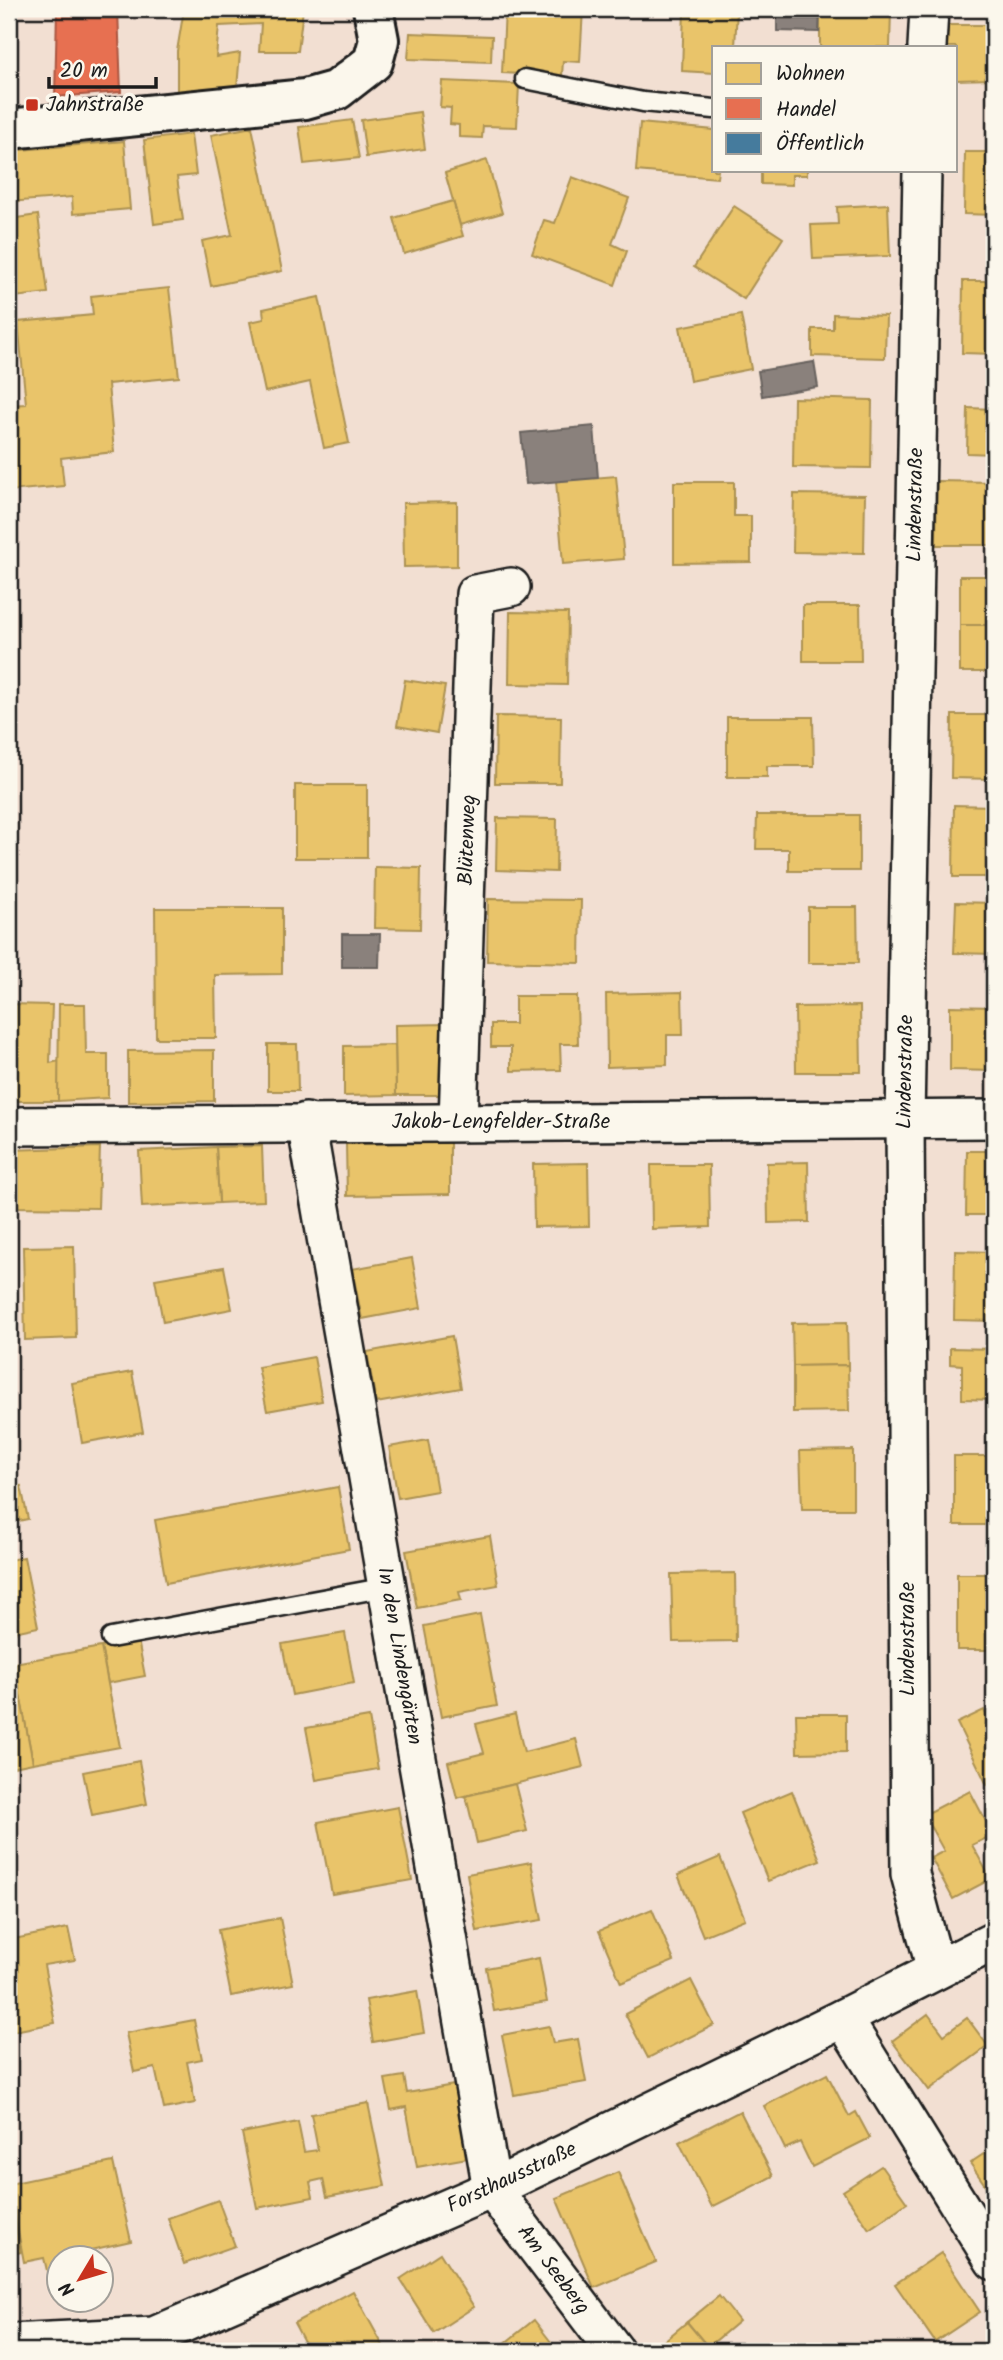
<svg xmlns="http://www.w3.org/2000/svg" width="1003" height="2360" viewBox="0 0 1003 2360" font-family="Kalam,sans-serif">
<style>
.homes{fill:#e9c46a;stroke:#ac9253;stroke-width:2}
.shops{fill:#e76f51;stroke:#aa5641;stroke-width:2}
.public{fill:#457b9d;stroke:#395e76;stroke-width:2}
.industry{fill:#8a817c;stroke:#69635f;stroke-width:2}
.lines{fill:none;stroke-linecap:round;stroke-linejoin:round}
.lane-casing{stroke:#1c1c1c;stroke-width:23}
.street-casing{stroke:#1c1c1c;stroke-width:42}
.secondary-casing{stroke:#1c1c1c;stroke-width:44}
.lane{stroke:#fbf7ec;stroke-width:18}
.street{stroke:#fbf7ec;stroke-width:37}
.secondary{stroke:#fbf7ec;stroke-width:38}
.poi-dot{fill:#c8321e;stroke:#fbf7ec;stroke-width:2.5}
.labels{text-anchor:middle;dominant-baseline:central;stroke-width:7;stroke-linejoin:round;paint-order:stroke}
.poi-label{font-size:21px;fill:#1c1c1c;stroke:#fbf7ec;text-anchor:start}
.street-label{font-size:21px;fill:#1c1c1c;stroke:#fbf7ec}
</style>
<rect width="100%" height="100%" fill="#f2dfd2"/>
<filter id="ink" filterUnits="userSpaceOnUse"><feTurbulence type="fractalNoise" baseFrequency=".0143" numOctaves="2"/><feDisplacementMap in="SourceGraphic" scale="14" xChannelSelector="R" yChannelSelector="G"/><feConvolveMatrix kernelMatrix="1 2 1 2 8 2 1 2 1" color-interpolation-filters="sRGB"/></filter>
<g filter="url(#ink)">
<!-- homes -->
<g class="homes">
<polygon points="184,9 303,9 298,51 259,51 261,24 219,26 216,57 240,53 237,88 177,93 177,51"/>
<polygon points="505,9 583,9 580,62 563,61 562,76 502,73"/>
<polygon points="684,9 737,9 735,47 714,47 714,73 682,71"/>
<polygon points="820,9 891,9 890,47 820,47"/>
<polygon points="945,25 994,25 994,94 993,79 956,80 956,47 945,47"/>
<polygon points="410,33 492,36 491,62 408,59"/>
<polygon points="442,81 519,84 517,127 483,126 482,138 459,137 459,125 450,124 451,108 440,107"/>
<polygon points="420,112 425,149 366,157 361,120"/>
<polygon points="352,120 359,158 304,164 299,127"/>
<polygon points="640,123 714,130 714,170 718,170 717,178 636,171"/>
<polygon points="252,127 282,271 211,286 202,241 232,235 211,135"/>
<polygon points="191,134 196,175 177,177 183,220 154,224 144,140"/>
<polygon points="124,141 130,209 73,214 72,197 9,202 9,151"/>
<polygon points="965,152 994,152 994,215 964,214"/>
<polygon points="487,160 502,213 460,225 445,173"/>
<polygon points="761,170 807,170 807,175 792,175 792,185 761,184"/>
<polygon points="572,177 629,198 612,244 627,251 615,285 532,254 544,220 555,223"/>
<polygon points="453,201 463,236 404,254 394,218"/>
<polygon points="888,204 890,256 813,259 811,225 838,224 837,207"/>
<polygon points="734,206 783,238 744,299 694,267"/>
<polygon points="38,215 48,293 15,297 9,251 9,219"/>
<polygon points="963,281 994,281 994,354 962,353"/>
<polygon points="169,288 179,377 108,384 114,452 61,458 64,486 9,491 9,405 26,404 18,322 93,315 91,296"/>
<polygon points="319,297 349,443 324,448 310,382 265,392 250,322 264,319 263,309"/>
<polygon points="833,314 886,316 885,358 812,356 812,329 833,329"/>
<polygon points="741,315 751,369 690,381 680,327"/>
<polygon points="794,398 872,400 871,468 793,467"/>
<polygon points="968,408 994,409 994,454 967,453"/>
<polygon points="616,476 624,559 563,564 556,481"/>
<polygon points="937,481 994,482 994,545 936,545"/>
<polygon points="674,482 734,482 734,516 751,516 751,562 674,563"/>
<polygon points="794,494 865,495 864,553 793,552"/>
<polygon points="457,502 457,566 404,567 403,503"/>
<rect x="960" y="576" width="34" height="49"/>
<polygon points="803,605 860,605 861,661 803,661"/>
<polygon points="510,612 568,613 567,685 509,684"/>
<rect x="960" y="625" width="34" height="47"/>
<polygon points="405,680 445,686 437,733 397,726"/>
<polygon points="952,715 994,715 994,779 951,778"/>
<polygon points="496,716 561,717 560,783 495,783"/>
<polygon points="727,717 813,717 814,766 767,766 767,777 727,777"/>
<rect x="295" y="785" width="72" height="73"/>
<polygon points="954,805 994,806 994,877 953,877"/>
<polygon points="757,815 859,815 859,871 789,871 789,849 756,849"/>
<polygon points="497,818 557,819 556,872 496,870"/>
<polygon points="375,867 421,868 420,929 374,928"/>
<polygon points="488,899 581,900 580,963 487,961"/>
<polygon points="956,902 994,903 994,954 954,953"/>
<polygon points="808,907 857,907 858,963 808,963"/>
<polygon points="155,908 282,908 282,974 215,975 216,1038 156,1038"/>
<polygon points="682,992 683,1035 667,1035 667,1065 607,1067 606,994"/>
<polygon points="515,996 577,996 578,1044 560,1044 561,1070 511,1071 511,1047 491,1047 491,1024 515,1024"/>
<polygon points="9,1004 52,1005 50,1063 59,1061 58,1101 9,1101"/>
<polygon points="59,1004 85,1004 86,1054 108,1054 108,1098 58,1101"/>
<polygon points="860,1006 861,1072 796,1072 795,1007"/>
<polygon points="950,1006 994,1007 994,1071 950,1070"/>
<polygon points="445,1024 445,1095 396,1095 395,1025"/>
<polygon points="268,1044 297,1044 298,1091 268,1091"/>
<polygon points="395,1045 396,1095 344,1096 344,1046"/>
<polygon points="214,1050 214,1101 128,1102 128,1051"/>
<polygon points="450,1142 450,1194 347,1196 346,1144"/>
<polygon points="262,1146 264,1201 219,1203 216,1147"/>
<polygon points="100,1147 98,1208 9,1207 9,1150"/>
<polygon points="216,1147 219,1203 142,1207 139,1151"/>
<polygon points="967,1151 994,1151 994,1215 966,1215"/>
<polygon points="808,1162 809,1222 768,1223 767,1163"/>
<polygon points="588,1163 589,1226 534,1227 533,1164"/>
<polygon points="651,1165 709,1165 710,1227 652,1229"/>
<polygon points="74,1246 76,1338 25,1340 23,1247"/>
<polygon points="955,1251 994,1252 994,1321 954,1320"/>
<polygon points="412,1258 421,1308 362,1319 352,1269"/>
<polygon points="224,1267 232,1309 163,1322 155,1279"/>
<polygon points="847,1322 848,1365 793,1366 792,1323"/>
<polygon points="452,1336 461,1388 376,1403 367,1352"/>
<polygon points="950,1348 994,1349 994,1400 962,1399 962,1365 950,1364"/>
<polygon points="314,1357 322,1401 267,1411 258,1367"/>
<polygon points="848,1365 849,1411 793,1412 793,1366"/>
<polygon points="132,1372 143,1432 82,1443 72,1383"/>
<polygon points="428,1440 437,1491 398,1498 389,1447"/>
<polygon points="853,1450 853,1509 802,1509 800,1451"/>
<rect x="954" y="1456" width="40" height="69"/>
<polygon points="21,1486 28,1519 9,1523 9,1488"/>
<polygon points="338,1487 349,1549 166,1583 155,1520"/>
<polygon points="490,1536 498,1585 459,1592 461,1600 417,1608 406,1551"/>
<polygon points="24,1557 38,1627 9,1633 9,1560"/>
<polygon points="735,1573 736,1641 673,1642 671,1574"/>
<rect x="957" y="1574" width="37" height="76"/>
<polygon points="480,1615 497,1706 441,1717 424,1626"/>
<polygon points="345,1633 354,1683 292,1695 282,1644"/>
<polygon points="138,1640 145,1676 108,1683 101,1647"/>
<polygon points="101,1647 120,1747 33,1763 14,1663"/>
<polygon points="14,1663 33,1763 9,1768 9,1664"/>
<polygon points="984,1710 994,1733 994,1782 987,1785 957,1723"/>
<polygon points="515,1714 524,1752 576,1739 583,1767 457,1798 448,1762 484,1753 476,1724"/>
<polygon points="796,1714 846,1714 846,1752 797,1753"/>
<polygon points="369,1717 378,1769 316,1780 306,1728"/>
<polygon points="139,1761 147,1804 92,1815 83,1772"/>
<polygon points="515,1784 527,1831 477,1843 466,1796"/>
<polygon points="792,1791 820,1860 768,1881 740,1813"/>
<polygon points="970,1791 993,1835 972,1845 991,1879 953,1899 931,1858 944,1851 924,1815"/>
<polygon points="398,1807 412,1880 332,1894 318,1822"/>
<polygon points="720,1857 745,1919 703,1936 678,1875"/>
<polygon points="531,1862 542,1920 477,1931 467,1874"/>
<polygon points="652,1909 674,1961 621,1983 599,1931"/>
<polygon points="280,1918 293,1984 231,1996 218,1930"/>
<polygon points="68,1928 75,1960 44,1965 55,2023 9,2032 9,1940"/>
<polygon points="539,1958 547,2002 494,2011 486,1968"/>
<polygon points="691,1980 714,2025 648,2058 625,2014"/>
<polygon points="417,1991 424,2033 373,2042 366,2000"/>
<polygon points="928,2014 944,2035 967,2018 988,2046 929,2090 892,2041"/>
<polygon points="194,2020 202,2059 187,2062 195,2103 164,2109 155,2068 134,2072 126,2033"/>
<polygon points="549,2026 553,2043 578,2039 586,2082 514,2095 502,2035"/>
<polygon points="827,2074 849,2116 856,2112 870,2138 812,2167 800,2142 785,2149 764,2106"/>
<polygon points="404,2076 407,2093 460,2084 473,2157 417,2167 406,2107 391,2110 385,2079"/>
<polygon points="368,2103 385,2186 327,2197 323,2179 310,2182 313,2197 257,2208 242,2133 298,2122 304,2152 318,2150 311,2114"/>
<polygon points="740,2111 773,2176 712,2207 679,2142"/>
<polygon points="994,2147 994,2198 970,2163"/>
<polygon points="113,2162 131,2241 86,2251 88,2258 60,2258 60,2272 48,2275 44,2258 24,2262 9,2184"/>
<polygon points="881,2166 907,2203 869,2229 843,2191"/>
<polygon points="618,2172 656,2262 594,2288 556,2198"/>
<polygon points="9,2193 21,2252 9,2255"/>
<polygon points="218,2200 235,2246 184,2264 168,2218"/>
<polygon points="440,2253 474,2307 434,2333 400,2279"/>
<polygon points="941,2253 980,2312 935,2342 895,2284"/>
<polygon points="353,2291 386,2351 309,2351 294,2323"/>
<polygon points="719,2296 739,2321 708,2347 687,2322"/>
<polygon points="534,2320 558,2351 495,2351"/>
<polygon points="687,2322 711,2351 655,2351 653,2350"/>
</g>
<!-- shops -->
<polygon class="shops" points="57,9 118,9 121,92 55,97"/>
<!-- public -->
<polygon class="public" points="9,56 11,89 9,92"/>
<!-- industry -->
<g class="industry">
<polygon points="777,9 820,9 819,32 777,31"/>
<polygon points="945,9 978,9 978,14 945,12"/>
<polygon points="814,362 818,387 762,396 758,371"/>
<polygon points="594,426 598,478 526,484 521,433"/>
<polygon points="342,934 380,934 379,967 342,967"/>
</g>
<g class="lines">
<defs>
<g id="lane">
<polyline points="525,79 643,102 714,109"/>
<polyline points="111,1638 387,1587"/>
</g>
<g id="street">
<polyline points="927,47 929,9"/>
<polyline points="922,170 905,1120 910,1874 936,1970"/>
<polyline points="306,1122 492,2189 615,2351"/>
<polyline points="458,1122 475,594 511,587"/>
<polyline points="9,1126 994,1119"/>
<polyline points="843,2018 994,2261"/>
<polyline points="9,2343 154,2336 492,2189 843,2018 994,1941"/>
</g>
<polyline id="secondary" points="9,129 305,99 337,90 373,62 379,40 373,9"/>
</defs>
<!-- lane casing -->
<use href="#lane" class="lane-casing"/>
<!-- street casing -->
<use href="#street" class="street-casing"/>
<!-- secondary casing -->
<use href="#secondary" class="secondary-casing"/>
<!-- lane -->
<use href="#lane" class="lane"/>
<!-- street -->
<use href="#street" class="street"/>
<!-- secondary -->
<use href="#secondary" class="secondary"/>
</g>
</g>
<!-- markers -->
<rect class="poi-dot" x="25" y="98" width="14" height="14" rx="3.5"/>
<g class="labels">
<!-- poi labels -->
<g class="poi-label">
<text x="46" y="105">Jahnstraße</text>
</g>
<!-- street labels -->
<g class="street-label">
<text transform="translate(916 505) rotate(-89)">Lindenstraße</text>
<text transform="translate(468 840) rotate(-88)">Blütenweg</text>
<text transform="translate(906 1072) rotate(-89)">Lindenstraße</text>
<text x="501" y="1122">Jakob-Lengfelder-Straße</text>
<text transform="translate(908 1639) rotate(-90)">Lindenstraße</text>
<text transform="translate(399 1656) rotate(80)">In den Lindengärten</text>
<text transform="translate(512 2178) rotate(-25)">Forsthausstraße</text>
<text transform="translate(553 2270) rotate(53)">Am Seeberg</text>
</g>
</g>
<!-- margin -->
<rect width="1003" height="2360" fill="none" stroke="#fbf7ec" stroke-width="35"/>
<rect x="18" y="18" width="968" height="2325" fill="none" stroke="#1c1c1c" stroke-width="2.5" filter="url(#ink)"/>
<!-- legend -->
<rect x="712" y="46" width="245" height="126" fill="#fbf7ec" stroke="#a29f99" stroke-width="2"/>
<rect x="726" y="63" width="35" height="21" fill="#e9c46a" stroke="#a29f99" stroke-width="2"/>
<text x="776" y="80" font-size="21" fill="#1c1c1c">Wohnen</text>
<rect x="726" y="98" width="35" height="21" fill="#e76f51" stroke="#a29f99" stroke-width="2"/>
<text x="776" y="116" font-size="21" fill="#1c1c1c">Handel</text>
<rect x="726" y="133" width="35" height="21" fill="#457b9d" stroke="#a29f99" stroke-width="2"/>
<text x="776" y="150" font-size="21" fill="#1c1c1c">Öffentlich</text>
<!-- north arrow -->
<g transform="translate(80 2279) rotate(232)"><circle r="33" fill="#fbf7ec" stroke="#a29f99" stroke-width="2"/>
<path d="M0-5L12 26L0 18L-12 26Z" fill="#c8321e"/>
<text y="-10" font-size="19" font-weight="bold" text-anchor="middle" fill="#1c1c1c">N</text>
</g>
<!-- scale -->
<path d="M49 77v10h107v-10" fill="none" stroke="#1c1c1c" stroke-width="3.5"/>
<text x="60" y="77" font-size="21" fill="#1c1c1c" stroke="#fbf7ec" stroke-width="5" paint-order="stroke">20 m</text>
</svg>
